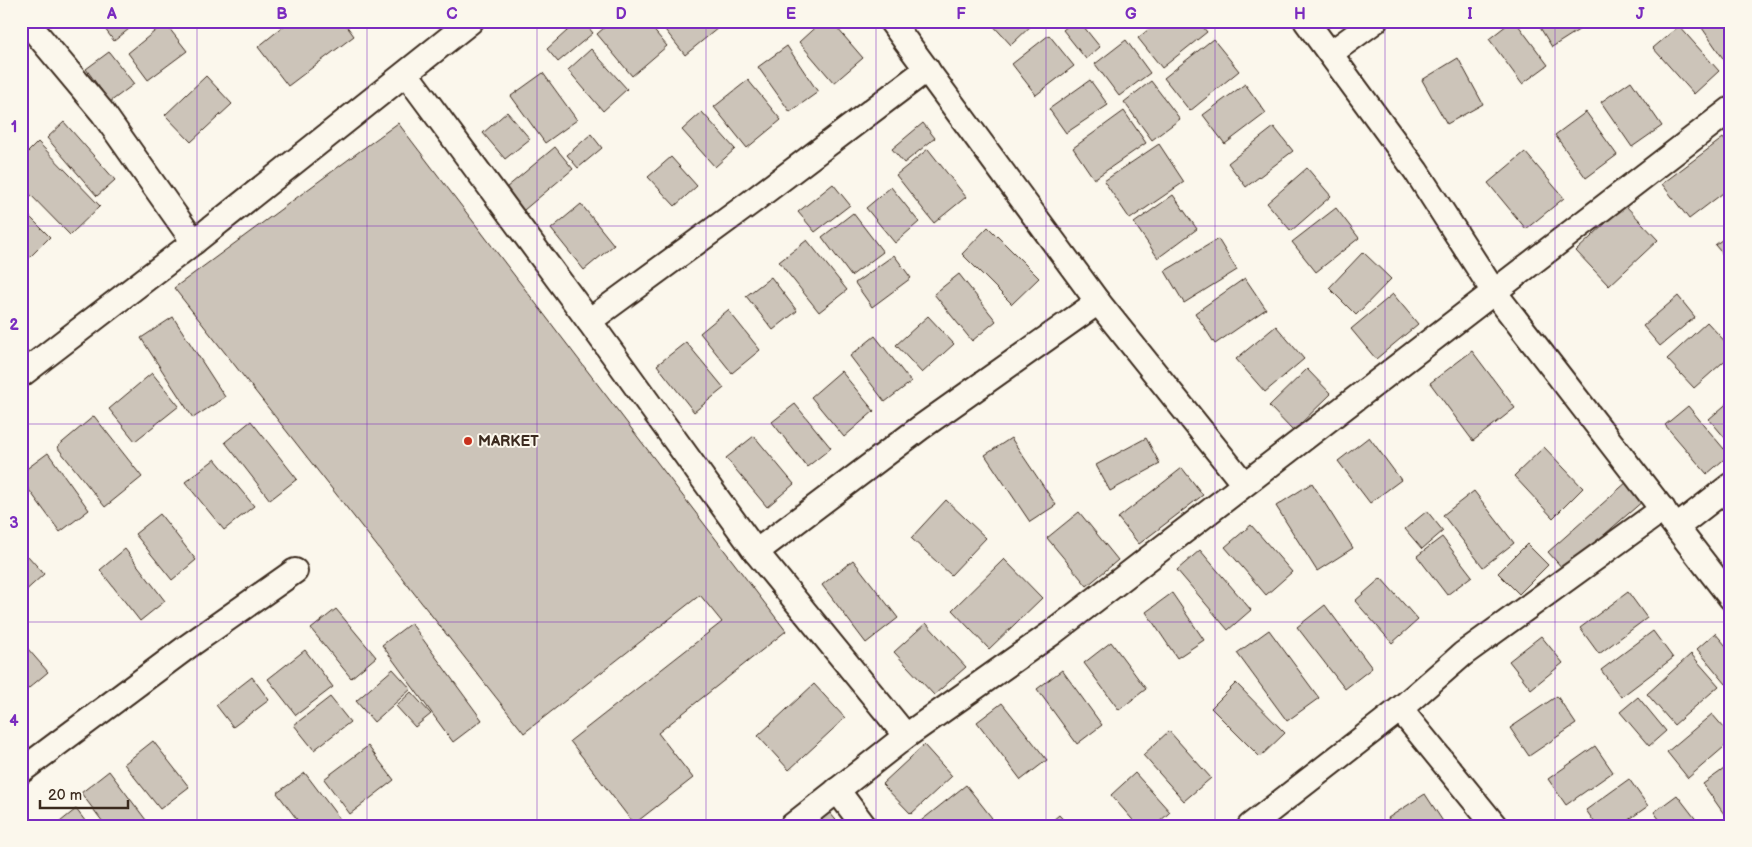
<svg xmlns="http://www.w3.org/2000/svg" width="1752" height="847" viewBox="0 0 1752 847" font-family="'Balsamiq Sans',sans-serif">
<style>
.building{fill:#ccc4b9;stroke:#3b2a1e}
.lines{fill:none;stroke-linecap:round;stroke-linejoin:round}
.street-casing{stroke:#3b2a1e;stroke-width:28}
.street{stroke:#fbf7ec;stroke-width:24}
.grid{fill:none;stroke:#7b2cbf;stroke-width:1;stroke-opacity:0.55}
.poi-dot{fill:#c8321e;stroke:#fbf7ec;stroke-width:2}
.labels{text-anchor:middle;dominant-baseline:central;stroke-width:4;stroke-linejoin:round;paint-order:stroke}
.poi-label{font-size:15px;font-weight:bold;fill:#3b2a1e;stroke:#fbf7ec;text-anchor:start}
.neatline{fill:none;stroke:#7b2cbf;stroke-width:2}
.grid-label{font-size:16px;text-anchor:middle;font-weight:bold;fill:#7b2cbf}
</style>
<rect width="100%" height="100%" fill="#fbf7ec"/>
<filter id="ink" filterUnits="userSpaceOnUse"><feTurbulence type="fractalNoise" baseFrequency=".02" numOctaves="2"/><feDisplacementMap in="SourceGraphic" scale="10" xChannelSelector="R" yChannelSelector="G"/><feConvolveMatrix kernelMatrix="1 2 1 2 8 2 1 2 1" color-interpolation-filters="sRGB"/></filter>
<g filter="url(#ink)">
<!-- building -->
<g class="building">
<polygon points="99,21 139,21 114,41"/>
<polygon points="290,21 343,21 354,36 288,86 258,47"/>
<polygon points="578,21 583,21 593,33 558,62 547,49"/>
<polygon points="612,21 646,21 667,46 632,76 597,34"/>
<polygon points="658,21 713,21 718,28 685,55"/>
<polygon points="822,21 831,21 863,58 834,83 799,42"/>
<polygon points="989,21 1036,21 1011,45"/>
<polygon points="1074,21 1079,21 1100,47 1086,59 1063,30"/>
<polygon points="1159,21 1198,21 1207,32 1162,68 1138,38"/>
<polygon points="1512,21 1515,21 1548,65 1522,84 1489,39"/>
<polygon points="1536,21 1582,21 1585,26 1552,47"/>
<polygon points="1706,21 1731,21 1731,70 1700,25"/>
<polygon points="165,23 187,51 148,80 128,53"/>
<polygon points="1679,26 1719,71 1694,94 1653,48"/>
<polygon points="1049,35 1074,66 1036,95 1012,64"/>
<polygon points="1213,39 1239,71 1190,111 1164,78"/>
<polygon points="1126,40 1150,73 1119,96 1095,64"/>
<polygon points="787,46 818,92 790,112 758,67"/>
<polygon points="591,49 627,89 603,111 568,70"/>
<polygon points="109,52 134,84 110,102 86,69"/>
<polygon points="1458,58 1483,104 1447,124 1422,80"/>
<polygon points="543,73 577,120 545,143 511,96"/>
<polygon points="206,76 232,104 191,142 165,115"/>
<polygon points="748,80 781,120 747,148 714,107"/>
<polygon points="1090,80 1108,105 1066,133 1049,109"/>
<polygon points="1151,81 1180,119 1152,140 1124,102"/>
<polygon points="1631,81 1662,126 1632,147 1601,102"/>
<polygon points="1245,84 1266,113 1225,144 1203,115"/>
<polygon points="1124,111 1146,143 1094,179 1073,148"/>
<polygon points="507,112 530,139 505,159 483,133"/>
<polygon points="702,112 735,149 715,167 682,130"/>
<polygon points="1586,112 1617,155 1586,178 1555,135"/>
<polygon points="64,122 115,180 97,196 47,138"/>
<polygon points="398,123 786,631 658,733 693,778 634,824 570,741 722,622 700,595 524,733 174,288"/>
<polygon points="923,123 935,138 904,163 892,149"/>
<polygon points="1274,127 1293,151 1246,187 1228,163"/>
<polygon points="591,134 602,148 578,168 567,155"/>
<polygon points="1723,138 1731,148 1731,187 1689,219 1662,184"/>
<polygon points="38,142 100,206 70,235 21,185 21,159"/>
<polygon points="1159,144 1184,182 1130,219 1104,181"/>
<polygon points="555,147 573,169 518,215 500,193"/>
<polygon points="928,149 966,197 934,223 896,175"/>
<polygon points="1525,152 1564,198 1526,229 1488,183"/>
<polygon points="671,157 697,186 675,206 648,177"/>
<polygon points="1307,168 1331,196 1291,231 1267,203"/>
<polygon points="833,184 850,205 815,232 798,212"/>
<polygon points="891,187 919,222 895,243 866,208"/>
<polygon points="1173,195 1197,229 1158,258 1134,223"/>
<polygon points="581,204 614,245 584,270 551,229"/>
<polygon points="1625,205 1658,240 1609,286 1576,251"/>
<polygon points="21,208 50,237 26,261 21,256"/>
<polygon points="1336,208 1359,238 1316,272 1292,242"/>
<polygon points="853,213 883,252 851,276 822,237"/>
<polygon points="988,227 1039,278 1012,304 962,254"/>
<polygon points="1731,233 1731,264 1715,245"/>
<polygon points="1218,239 1237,270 1184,303 1165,271"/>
<polygon points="807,240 847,290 819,312 779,262"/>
<polygon points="1363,252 1391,279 1356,315 1329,288"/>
<polygon points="894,255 911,278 872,307 855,283"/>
<polygon points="959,274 996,321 972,341 934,294"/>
<polygon points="771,277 797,311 773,330 746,296"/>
<polygon points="1245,278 1266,309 1215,344 1195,313"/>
<polygon points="1393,294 1418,324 1376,359 1351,329"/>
<polygon points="1678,296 1695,317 1660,346 1643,326"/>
<polygon points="728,310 760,350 732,373 700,333"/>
<polygon points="928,316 954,344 922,373 896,345"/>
<polygon points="173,317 225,397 193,418 141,338"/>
<polygon points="1707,322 1731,348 1731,355 1694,388 1667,359"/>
<polygon points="1276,326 1304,359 1265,392 1236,359"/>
<polygon points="875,336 911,382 885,402 850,356"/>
<polygon points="686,342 724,388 694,412 657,365"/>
<polygon points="1472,351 1515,408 1473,441 1430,383"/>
<polygon points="1307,369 1331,394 1293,431 1269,406"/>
<polygon points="841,371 874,411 844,437 811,397"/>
<polygon points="152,373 179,406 135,441 109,409"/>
<polygon points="1731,400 1731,445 1709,419"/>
<polygon points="795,404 831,448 807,467 772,422"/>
<polygon points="1688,406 1729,455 1707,474 1665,425"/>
<polygon points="94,416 142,477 105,507 57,447"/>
<polygon points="251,421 297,479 270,500 225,442"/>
<polygon points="754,436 794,484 767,507 726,458"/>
<polygon points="1369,437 1401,480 1370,503 1338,461"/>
<polygon points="1011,438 1056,505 1030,522 985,455"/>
<polygon points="1146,438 1160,464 1110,491 1096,465"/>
<polygon points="1544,447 1583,488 1553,518 1514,476"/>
<polygon points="48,453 89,510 60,532 21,479 21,473"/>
<polygon points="215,459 254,506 224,530 185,482"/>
<polygon points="1182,468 1203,495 1139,544 1118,518"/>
<polygon points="1628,481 1644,500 1564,570 1548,552"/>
<polygon points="1312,483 1353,548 1317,571 1276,506"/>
<polygon points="1474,491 1514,543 1483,567 1443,515"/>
<polygon points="946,500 986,538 951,575 911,538"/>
<polygon points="1427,511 1443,531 1422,549 1405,529"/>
<polygon points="1079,512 1118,560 1087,586 1047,538"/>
<polygon points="160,514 196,560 172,580 135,534"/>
<polygon points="1251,525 1292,572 1266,595 1225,547"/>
<polygon points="1442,537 1472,576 1447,595 1417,556"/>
<polygon points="1527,544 1548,565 1519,594 1498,573"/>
<polygon points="125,549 165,601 140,621 100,570"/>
<polygon points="1200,550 1251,610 1228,630 1177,570"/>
<polygon points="28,556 44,574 21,595 21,562"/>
<polygon points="1004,559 1042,598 989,649 952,610"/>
<polygon points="853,560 898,618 866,643 822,585"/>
<polygon points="1381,578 1418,620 1392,643 1355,601"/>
<polygon points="1628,592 1647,618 1599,654 1580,628"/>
<polygon points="1172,593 1204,640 1177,658 1146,612"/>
<polygon points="1325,605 1372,668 1345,689 1297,627"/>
<polygon points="336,609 376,657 351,678 311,629"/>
<polygon points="411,623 482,720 453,742 382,645"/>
<polygon points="926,623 966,667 934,695 894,652"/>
<polygon points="1269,630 1319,698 1287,721 1237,653"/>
<polygon points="1653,631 1673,658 1621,697 1601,670"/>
<polygon points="1715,633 1731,652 1731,680 1726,684 1697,649"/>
<polygon points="1541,636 1563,663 1531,689 1509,661"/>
<polygon points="21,641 48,672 23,693 21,691"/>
<polygon points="1111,642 1146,689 1119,710 1084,663"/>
<polygon points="305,650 333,687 296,715 268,679"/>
<polygon points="1691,654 1719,686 1674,725 1647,694"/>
<polygon points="393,669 411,689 374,722 356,701"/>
<polygon points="1062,670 1102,725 1077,744 1037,689"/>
<polygon points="252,677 269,700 233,727 216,705"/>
<polygon points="1236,683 1285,733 1260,757 1211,708"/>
<polygon points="814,684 845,718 789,770 758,736"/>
<polygon points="411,692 431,714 415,727 396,706"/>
<polygon points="1557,696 1576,724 1529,756 1510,728"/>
<polygon points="330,697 350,722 314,750 294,725"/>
<polygon points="1638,697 1666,731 1649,746 1620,712"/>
<polygon points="1002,703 1047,760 1021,780 977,722"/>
<polygon points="1712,714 1731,736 1731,741 1688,778 1667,752"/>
<polygon points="1169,731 1211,778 1184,801 1143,755"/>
<polygon points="153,741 189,787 160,809 124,764"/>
<polygon points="924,745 952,776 911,814 882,784"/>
<polygon points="368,746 394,780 350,814 324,779"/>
<polygon points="1595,746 1613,772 1566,805 1548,779"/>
<polygon points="1731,764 1731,809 1724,814 1703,784"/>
<polygon points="109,771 149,824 147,826 106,826 81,793"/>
<polygon points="305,773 339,818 329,826 302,826 277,793"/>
<polygon points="1135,773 1170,812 1155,826 1138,826 1111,795"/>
<polygon points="1629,779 1648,806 1620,826 1597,826 1586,810"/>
<polygon points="966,785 992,818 982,826 918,826 917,824"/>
<polygon points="1425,794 1446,826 1393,826 1388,818"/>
<polygon points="1677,795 1701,826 1664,826 1654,812"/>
<polygon points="76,809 89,826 55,826"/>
<polygon points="829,812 841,826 814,826"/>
<polygon points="1059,815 1069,826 1046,826"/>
<polygon points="283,818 289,826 272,826"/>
</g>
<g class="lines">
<defs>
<g id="street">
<polyline points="26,21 103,113 194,242"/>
<polyline points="891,21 1098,302 1244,484"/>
<polyline points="1306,21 1416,171 1494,292 1731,598"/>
<polyline points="1331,53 1375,21"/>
<polyline points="407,75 589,321 756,552 906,736"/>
<polyline points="589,321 750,203 927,69"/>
<polyline points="21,375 194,242 471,21"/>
<polyline points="1677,527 1731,485"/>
<polyline points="756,552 920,428 1098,302"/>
<polyline points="1400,709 1495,826"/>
<polyline points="21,771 187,647 295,571"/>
<polyline points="837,790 864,826"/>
<polyline points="792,826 906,736 1052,633 1731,109"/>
<polyline points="1250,826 1400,709 1463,654 1663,509"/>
</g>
</defs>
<!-- street casing -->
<use href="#street" class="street-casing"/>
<!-- street -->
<use href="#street" class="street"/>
</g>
</g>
<!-- grid -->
<path class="grid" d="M197,21v805M367,21v805M537,21v805M706,21v805M876,21v805M1046,21v805M1215,21v805M1385,21v805M1555,21v805M21,226h1710M21,424h1710M21,622h1710"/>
<!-- markers -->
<circle class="poi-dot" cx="468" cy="441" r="5"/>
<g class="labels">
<!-- poi labels -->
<g class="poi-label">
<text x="478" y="441">MARKET</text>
</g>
</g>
<!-- margin -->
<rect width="1752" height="847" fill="none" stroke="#fbf7ec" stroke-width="55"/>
<!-- scale -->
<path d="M40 800v8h88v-8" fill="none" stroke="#3b2a1e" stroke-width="2.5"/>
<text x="48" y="800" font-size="15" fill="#3b2a1e" stroke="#fbf7ec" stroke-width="4" paint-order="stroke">20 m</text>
<rect x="28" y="28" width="1696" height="792" class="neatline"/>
<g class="grid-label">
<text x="112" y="19">A</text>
<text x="282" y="19">B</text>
<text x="452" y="19">C</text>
<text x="621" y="19">D</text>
<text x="791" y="19">E</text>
<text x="961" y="19">F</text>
<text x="1131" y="19">G</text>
<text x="1300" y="19">H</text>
<text x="1470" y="19">I</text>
<text x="1640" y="19">J</text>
<text x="14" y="132">1</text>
<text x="14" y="330">2</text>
<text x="14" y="528">3</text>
<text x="14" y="726">4</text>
</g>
</svg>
